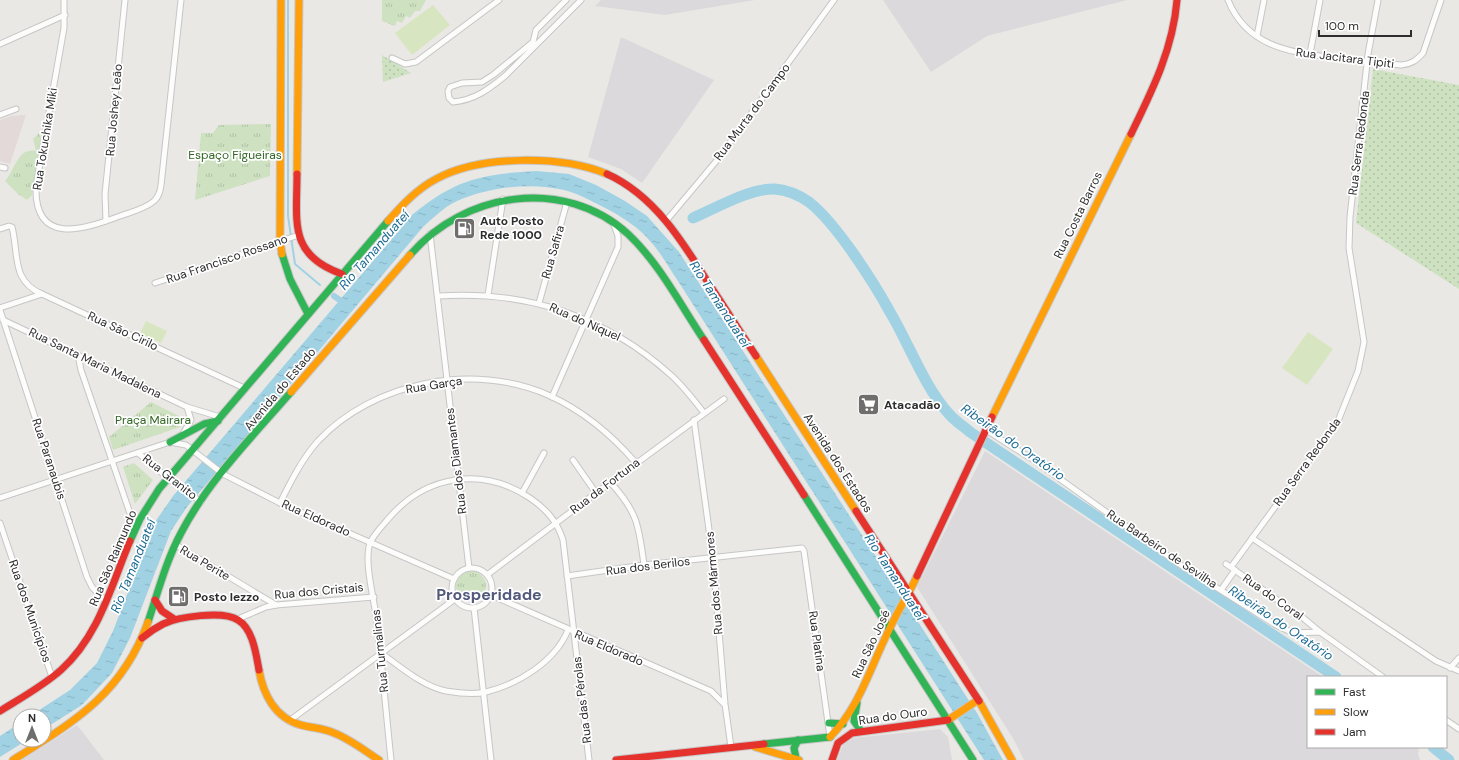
<svg xmlns="http://www.w3.org/2000/svg" width="1459" height="760" viewBox="0 0 1459 760" font-family="'DM Sans',sans-serif">
<style>
.industrial{fill:#dbd9db}
.medical{fill:#e3d9d8}
.grass{fill:url(#grass-dots)}
.park{fill:url(#park-tufts)}
.pitch{fill:#d7e6c0}
.water{fill:url(#water-ripples)}
.lines{fill:none;stroke-linecap:round;stroke-linejoin:round}
.stream{stroke:#a0d2e4;stroke-width:2}
.canal{stroke:#a0d2e4;stroke-width:6}
.river{stroke:#a0d2e4;stroke-width:11}
.street-casing{stroke:#c7c6c7;stroke-width:7}
.fast-casing{stroke:#c7c6c7;stroke-width:9}
.slow-casing{stroke:#c7c6c7;stroke-width:9}
.jam-casing{stroke:#c7c6c7;stroke-width:9}
.street{stroke:#fcfcfb;stroke-width:5}
.fast{stroke:#30b455;stroke-width:7}
.slow{stroke:#ff9f0a;stroke-width:7}
.jam{stroke:#e5322d;stroke-width:7}
.labels{text-anchor:middle;dominant-baseline:central;stroke-width:3.5;stroke-linejoin:round;paint-order:stroke}
.street-label{font-size:12px;fill:#2d2d2d;stroke:#fff}
.park-label{font-size:12px;fill:#316523;stroke:#fff}
.poi-label{font-size:12px;font-weight:bold;fill:#2d2d2d;stroke:#fff;text-anchor:start}
.water-label{font-size:13px;font-style:italic;fill:#1b6a93;stroke:#fff}
.district-label{font-size:16px;font-weight:bold;fill:#52597a;stroke:#fff}
</style>
<defs>
<pattern id="grass-dots" width="8" height="8" patternUnits="userSpaceOnUse"><rect width="8" height="8" fill="#cee2c1"/><path d="M2 2h.1M6 6h.1" fill="none" stroke="#b1c2a6" stroke-width="1.8" stroke-linecap="round"/></pattern>
<pattern id="park-tufts" width="24" height="20" patternUnits="userSpaceOnUse"><rect width="24" height="20" fill="#cee2c1"/><path d="M3 7l-1-3M5 7V3M7 7l1-3M15 17l-1-3M17 17v-4M19 17l1-3" fill="none" stroke="#b1c2a6"/></pattern>
<pattern id="water-ripples" width="26" height="14" patternUnits="userSpaceOnUse"><rect width="26" height="14" fill="#a0d2e4"/><path d="M2 4q2-2 4 0t4 0M15 11q2-2 4 0t4 0" fill="none" stroke="#8ab5c4"/></pattern>
</defs>
<rect width="100%" height="100%" fill="#eae8e5"/>
<!-- industrial -->
<g class="industrial">
<polygon points="601,0 755,0 665,15 595,6"/>
<polygon points="883,0 1127,0 987,36 931,72"/>
<polygon points="621,37 714,80 642,183 621,169 588,157"/>
<polygon points="985,451 1323,677 1308,677 1308,747 1419,747 1418,754 1420,760 1024,760 1014,740 917,587"/>
<polygon points="77,725 104,760 22,760"/>
<polygon points="940,729 948,737 952,760 837,760 843,745 854,738"/>
</g>
<!-- medical -->
<polygon class="medical" points="26,115 10,164 0,161 0,120 11,116"/>
<!-- grass -->
<g class="grass">
<polygon points="382,55 411,73 383,82"/>
<polygon points="1373,69 1459,85 1459,289 1356,223"/>
</g>
<!-- park -->
<g class="park">
<polygon points="382,0 426,0 420,11 415,11 410,18 406,16 402,23 397,21 395,26 382,21"/>
<polygon points="271,124 270,176 195,200 201,133 213,133 219,125"/>
<path d="M39,133l2,5 -9,57 -5,5 -9,-6 -13,-13c10,-10 12,-34 31,-30l-3,-12z"/>
<polygon points="151,402 183,418 180,427 113,450 109,437"/>
<polygon points="134,463 153,480 135,504 123,467"/>
<circle cx="471" cy="586" r="15"/>
</g>
<!-- pitch -->
<g class="pitch">
<polygon points="433,5 450,25 412,55 395,33"/>
<polygon points="146,321 167,331 161,343 140,333"/>
<polygon points="1308,332 1333,349 1307,385 1282,368"/>
</g>
<!-- water -->
<g class="water">
<path d="M536,171l33,3 27,11 29,16 22,15 32,36 298,461 26,47h-19l-306,-479c-9,-13 -17,-28 -28,-40 -11,-13 -26,-23 -41,-31 -14,-7 -29,-16 -45,-20 -33,-8 -76,-3 -107,11 -13,6 -24,17 -34,26l-236,280 -16,24 -41,107 -18,35 -30,32 -38,24v-13h-14l40,-26 27,-27 16,-32 42,-109 18,-26 240,-282c43,-35 69,-40 123,-43z"/>
<polygon points="20,723 20,740 27,740 0,757 0,736"/>
</g>
<g class="lines">
<!-- stream -->
<polyline class="stream" points="288,0 288,216 295,264 320,285"/>
<!-- canal -->
<polyline class="canal" points="334,296 344,303"/>
<!-- river -->
<g class="river">
<path d="M693,218c23,-10 57,-30 82,-29 12,1 24,6 34,13 27,21 64,79 81,110 19,32 34,74 59,102 6,7 14,12 21,18l366,245"/>
<polyline points="1433,747 1449,760"/>
</g>
<defs>
<g id="street">
<path d="M64,0v28l-28,158c-2,60 47,44 84,30 11,-4 25,-7 34,-15 7,-6 7,-16 8,-25l19,-176"/>
<path d="M566,0l-30,30 -3,12 -40,33 -11,7 -20,1 -12,4 -2,4 1,7 4,4c22,-2 36,-13 52,-26l76,-76"/>
<path d="M1228,0c19,47 62,52 106,58 22,3 44,5 67,7 10,-1 15,-4 22,-12l18,-53"/>
<polyline points="1257,36 1264,0"/>
<polyline points="0,44 65,15"/>
<polyline points="1310,54 1320,0"/>
<polyline points="392,58 405,64 416,62 499,0"/>
<polyline points="0,115 16,109"/>
<polyline points="0,167 5,168"/>
<polyline points="106,221 105,194 125,0"/>
<polyline points="666,221 718,159 834,0"/>
<path d="M0,229l9,-3 3,1c7,27 -1,54 30,67"/>
<polyline points="430,234 469,568"/>
<polyline points="155,283 299,235"/>
<polyline points="488,295 503,199"/>
<path d="M438,296c88,-6 168,20 234,80 12,11 22,24 32,37"/>
<polyline points="539,303 567,202"/>
<polyline points="0,308 42,294 244,388"/>
<polyline points="0,310 87,577 92,587 106,602"/>
<polyline points="3,320 187,407 220,417"/>
<polyline points="78,355 81,370 135,528"/>
<polyline points="552,397 618,247 618,236 614,225"/>
<polyline points="694,420 713,559 725,704 731,747"/>
<polyline points="986,430 1032,459 1179,564 1276,625 1293,633 1320,632 1383,677"/>
<polyline points="184,432 191,420 187,407"/>
<polyline points="138,453 168,478 201,502"/>
<polyline points="573,460 596,493"/>
<path d="M610,482c28,30 29,45 34,83"/>
<polyline points="522,493 544,453"/>
<polyline points="0,498 170,442 186,445 223,474 280,503 454,579"/>
<path d="M280,503c11,-22 22,-44 38,-62 55,-59 156,-79 230,-46 36,16 63,39 88,68"/>
<polyline points="0,523 52,677"/>
<polyline points="1252,538 1436,661 1459,671"/>
<polyline points="176,545 276,605"/>
<polyline points="1226,564 1302,617 1320,632"/>
<polyline points="1231,567 1338,421 1358,371 1364,342 1349,248 1350,217 1368,54 1378,0"/>
<circle cx="472" cy="588" r="20"/>
<polyline points="487,575 596,493 724,399"/>
<polyline points="567,576 644,565 802,548 804,551 830,737"/>
<polyline points="1221,590 1235,570"/>
<polyline points="491,595 711,691 724,704"/>
<polyline points="474,608 491,760"/>
<polyline points="238,619 266,607 276,605 374,597"/>
<path d="M381,653c20,14 41,33 65,38 12,2 28,4 40,1 32,-8 69,-30 82,-62"/>
<polyline points="1450,668 1459,658"/>
<polyline points="1446,720 1459,729"/>
<polyline points="289,721 455,599"/>
<path d="M391,760c-5,-48 -9,-97 -15,-145 -3,-20 -12,-54 -6,-72 4,-9 13,-18 19,-25 37,-43 93,-52 141,-20 16,11 27,23 33,42l26,220"/>
</g>
<g id="fast">
<polyline points="282,254 290,279 308,314"/>
<path d="M410,255c54,-63 154,-79 218,-21 31,29 52,70 76,106"/>
<polyline points="170,442 204,424 218,421"/>
<polyline points="804,495 973,760"/>
<polyline points="130,541 140,519 159,489 388,221"/>
<path d="M148,622c10,-30 18,-61 33,-89 27,-52 72,-97 110,-141"/>
<polyline points="857,703 854,721 861,731"/>
<polyline points="829,723 843,724"/>
<polyline points="764,744 830,737"/>
<polyline points="796,758 794,748 798,740"/>
</g>
<g id="slow">
<polyline points="281,0 280,241 282,254"/>
<polyline points="297,174 299,0"/>
<path d="M388,221c14,-16 29,-32 48,-42 44,-24 125,-24 171,-5"/>
<polyline points="756,356 856,511"/>
<polyline points="291,392 410,255"/>
<polyline points="992,417 1131,134"/>
<path d="M259,670c4,24 16,48 42,55 11,3 23,3 33,8 16,6 31,18 45,27"/>
<polyline points="979,701 1012,760"/>
<polyline points="948,720 978,700"/>
<path d="M830,737c30,-30 41,-72 60,-109 8,-18 19,-34 27,-52"/>
<polyline points="755,747 799,760"/>
<path d="M13,760c62,-39 109,-66 135,-138"/>
</g>
<g id="jam">
<path d="M1131,134c21,-43 42,-85 46,-134"/>
<path d="M297,174c0,48 -9,81 45,100"/>
<path d="M607,174c47,21 76,68 102,110 16,24 31,48 47,72"/>
<polyline points="704,340 804,495"/>
<polyline points="856,511 979,701"/>
<polyline points="917,576 992,417"/>
<polyline points="155,600 162,611 174,619"/>
<path d="M142,638c6,-5 13,-10 21,-14 15,-7 60,-14 75,-4 15,9 18,34 21,50"/>
<path d="M0,711c21,-13 43,-25 61,-41 38,-34 50,-84 69,-129"/>
<polyline points="616,760 764,744"/>
<polyline points="832,760 838,743 852,733 948,720"/>
</g>
</defs>
<!-- street casing -->
<use href="#street" class="street-casing"/>
<!-- fast casing -->
<use href="#fast" class="fast-casing"/>
<!-- slow casing -->
<use href="#slow" class="slow-casing"/>
<!-- jam casing -->
<use href="#jam" class="jam-casing"/>
<!-- street -->
<use href="#street" class="street"/>
<!-- fast -->
<use href="#fast" class="fast"/>
<!-- slow -->
<use href="#slow" class="slow"/>
<!-- jam -->
<use href="#jam" class="jam"/>
</g>
<!-- icons -->
<defs>
<symbol id="fuel-square" viewBox="-11 -11 22 22"><rect x="-9" y="-9" width="18" height="18" rx="4" fill="#6f6e6d" stroke="#fff"/><path d="M-5.5-6h7V0h2V4h1.3V-2.5L3-4.5l.8-.8L6-3V5H2.5V1h-1V6h-7ZM-4.2-4.7v3.2H.2V-4.7Z" fill="#fff"/></symbol>
<symbol id="supermarket-square" viewBox="-11 -11 22 22"><rect x="-9" y="-9" width="18" height="18" rx="4" fill="#6f6e6d" stroke="#fff"/><path d="M-6-5.5h2.5l.6 2H6L4.5 2H-2.5L-4.4-4H-6ZM-1.5 3.2a1.3 1.3 0 1 0 .1 0ZM3 3.2a1.3 1.3 0 1 0 .1 0Z" fill="#fff"/></symbol>
</defs>
<g fill-rule="evenodd">
<use href="#fuel-square" x="452" y="216" width="25" height="25"/>
<use href="#supermarket-square" x="856" y="392" width="25" height="25"/>
<use href="#fuel-square" x="166" y="584" width="25" height="25"/>
</g>
<g class="labels">
<!-- street labels -->
<g class="street-label">
<text transform="translate(1345 58) rotate(7)">Rua Jacitara Tipiti</text>
<text transform="translate(114 110) rotate(-85)">Rua Joshey Leão</text>
<text transform="translate(752 112) rotate(-53)">Rua Murta do Campo</text>
<text transform="translate(45 139) rotate(-81)">Rua Tokuchika Miki</text>
<text transform="translate(1359 143) rotate(-83)">Rua Serra Redonda</text>
<text transform="translate(1078 215) rotate(-64)">Rua Costa Barros</text>
<text transform="translate(553 252) rotate(-74)">Rua Safira</text>
<text transform="translate(227 259) rotate(-19)">Rua Francisco Rossano</text>
<text transform="translate(585 322) rotate(24)">Rua do Níquel</text>
<text transform="translate(123 331) rotate(25)">Rua São Cirilo</text>
<text transform="translate(95 363) rotate(26)">Rua Santa Maria Madalena</text>
<text transform="translate(434 385) rotate(-9)">Rua Garça</text>
<text transform="translate(280 389) rotate(-50)">Avenida do Estado</text>
<text transform="translate(49 459) rotate(72)">Rua Paranaubis</text>
<text transform="translate(456 461) rotate(-97)">Rua dos Diamantes</text>
<text transform="translate(1307 462) rotate(-54)">Rua Serra Redonda</text>
<text transform="translate(838 463) rotate(57)">Avenida dos Estados</text>
<text transform="translate(170 477) rotate(38)">Rua Granito</text>
<text transform="translate(605 486) rotate(-37)">Rua da Fortuna</text>
<text transform="translate(316 518) rotate(24)">Rua Eldorado</text>
<text transform="translate(1162 549) rotate(34)">Rua Barbeiro de Sevilha</text>
<text transform="translate(113 558) rotate(-67)">Rua São Raimundo</text>
<text transform="translate(205 563) rotate(31)">Rua Perite</text>
<text transform="translate(648 566) rotate(-7)">Rua dos Berilos</text>
<text transform="translate(714 583) rotate(-95)">Rua dos Mármores</text>
<text transform="translate(319 591) rotate(-5)">Rua dos Cristais</text>
<text transform="translate(1273 597) rotate(35)">Rua do Coral</text>
<text transform="translate(30 611) rotate(71)">Rua dos Municípios</text>
<text transform="translate(817 641) rotate(82)">Rua Platina</text>
<text transform="translate(871 644) rotate(-65)">Rua São José</text>
<text transform="translate(609 648) rotate(23)">Rua Eldorado</text>
<text transform="translate(380 651) rotate(-96)">Rua Turmalinas</text>
<text transform="translate(582 700) rotate(-97)">Rua das Pérolas</text>
<text transform="translate(893 716) rotate(-8)">Rua do Ouro</text>
</g>
<!-- park labels -->
<g class="park-label">
<text x="235" y="155">Espaço Figueiras</text>
<text x="153" y="420">Praça Mairara</text>
</g>
<!-- poi labels -->
<g class="poi-label">
<text x="480" y="221">Auto Posto<tspan x="480" dy="14">Rede 1000</tspan></text>
<text x="884" y="405">Atacadão</text>
<text x="194" y="597">Posto Iezzo</text>
</g>
<!-- water labels -->
<g class="water-label">
<text transform="translate(374 250) rotate(-49)">Rio Tamanduateí</text>
<text transform="translate(720 304) rotate(57)">Rio Tamanduateí</text>
<text transform="translate(1013 442) rotate(35)">Ribeirão do Oratório</text>
<text transform="translate(133 566) rotate(-68)">Rio Tamanduateí</text>
<text transform="translate(895 577) rotate(57)">Rio Tamanduateí</text>
<text transform="translate(1281 623) rotate(34)">Ribeirão do Oratório</text>
</g>
<!-- district labels -->
<g class="district-label">
<text x="489" y="594">Prosperidade</text>
</g>
</g>
<!-- legend -->
<rect x="1307" y="676" width="140" height="72" fill="#ffffff" stroke="#ababab"/>
<rect x="1315" y="689" width="20" height="6" fill="#30b455" stroke="#ababab"/>
<text x="1343" y="696" font-size="12" fill="#2d2d2d">Fast</text>
<rect x="1315" y="709" width="20" height="6" fill="#ff9f0a" stroke="#ababab"/>
<text x="1343" y="716" font-size="12" fill="#2d2d2d">Slow</text>
<rect x="1315" y="729" width="20" height="6" fill="#e5322d" stroke="#ababab"/>
<text x="1343" y="736" font-size="12" fill="#2d2d2d">Jam</text>
<!-- north arrow -->
<g transform="translate(32 728)"><circle r="19" fill="#ffffff" stroke="#ababab"/>
<path d="M0-3L7 15L0 10L-7 15Z" fill="#6f6e6d"/>
<text y="-6" font-size="11" font-weight="bold" text-anchor="middle" fill="#2d2d2d">N</text>
</g>
<!-- scale -->
<path d="M1319 30v6h92v-6" fill="none" stroke="#2d2d2d" stroke-width="2"/>
<text x="1325" y="30" font-size="12" fill="#2d2d2d" stroke="#ffffff" stroke-width="3" paint-order="stroke">100 m</text>
</svg>
